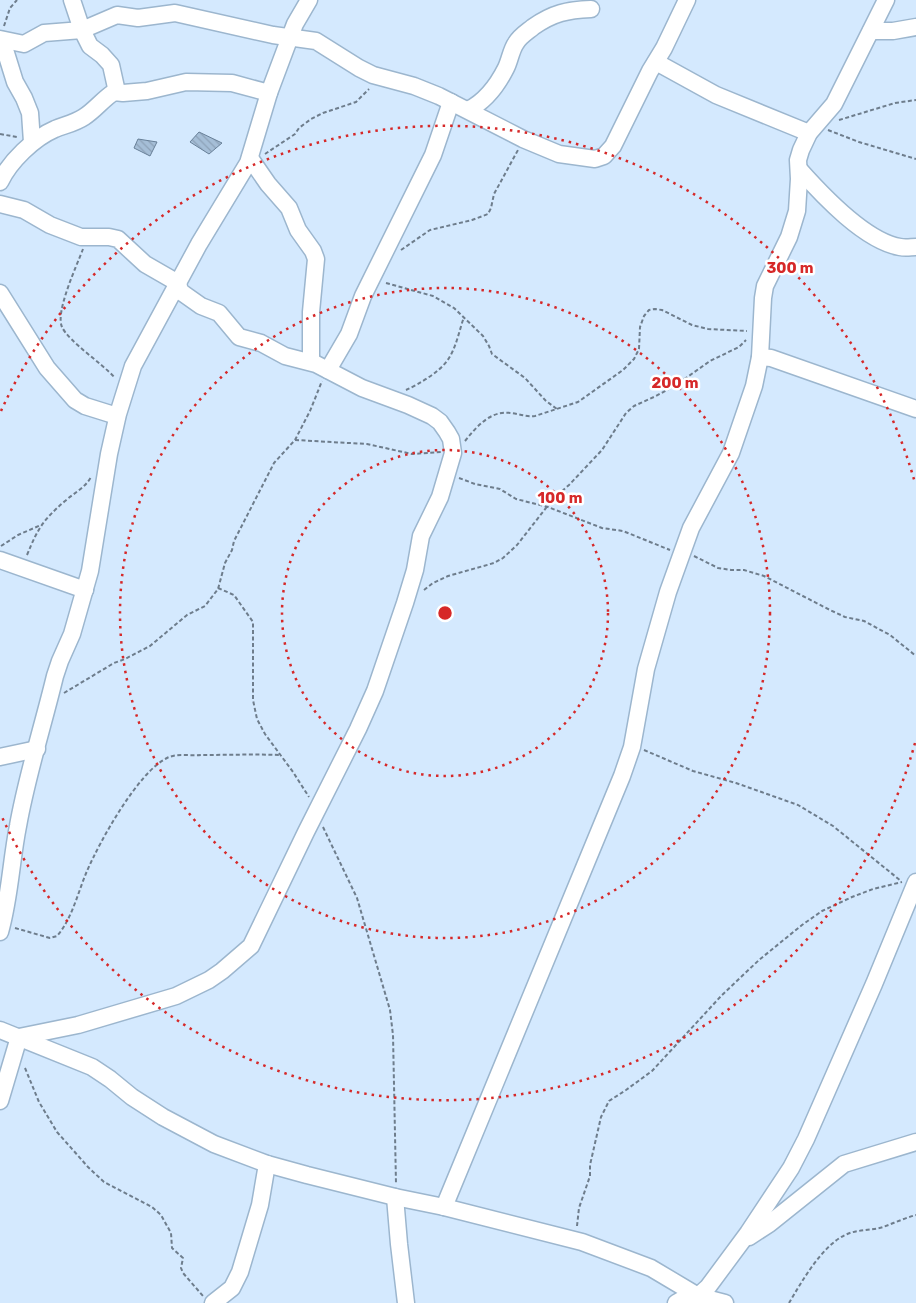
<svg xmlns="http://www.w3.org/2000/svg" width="916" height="1303" viewBox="0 0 916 1303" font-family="Rubik,sans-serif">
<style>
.building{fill:url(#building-back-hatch);stroke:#688098}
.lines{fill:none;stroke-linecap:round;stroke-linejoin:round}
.minor-casing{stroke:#9cb6ce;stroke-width:19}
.path{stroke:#6e7d8c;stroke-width:2;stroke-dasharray:4 2.5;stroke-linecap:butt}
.minor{stroke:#fff;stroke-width:16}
.ring{fill:none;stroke:#d62828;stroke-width:2.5;stroke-dasharray:2.5 5}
.centre{fill:#d62828;stroke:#fff;stroke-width:2.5}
.ring-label{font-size:15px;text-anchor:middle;font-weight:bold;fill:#d62828;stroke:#fff;stroke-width:5;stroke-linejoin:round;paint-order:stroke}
</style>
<defs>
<pattern id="building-back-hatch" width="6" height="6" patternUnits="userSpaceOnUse" patternTransform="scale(1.25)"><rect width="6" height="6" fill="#a5bed7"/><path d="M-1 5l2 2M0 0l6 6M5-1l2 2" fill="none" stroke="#8da2b8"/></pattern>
</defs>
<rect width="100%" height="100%" fill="#d4e9fe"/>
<!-- building -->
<g class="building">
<polygon points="199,132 222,143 209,154 190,142"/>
<polygon points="138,139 157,142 150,156 134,148"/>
</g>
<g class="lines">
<defs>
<g id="minor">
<polyline points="72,0 82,30 90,46 102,55 111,65 117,92"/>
<polyline points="871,31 893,31 916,27"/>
<polyline points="0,39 24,44 44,33 82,30 117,15 138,18 175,13 273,35 316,41 359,68 373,75 414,86 439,96 523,139 559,154 595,159 604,156 613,146 650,71 664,48 687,0"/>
<polyline points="2,40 15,82 24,98 30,113 32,142"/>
<polyline points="656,62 716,95 809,133"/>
<path d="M468,110c18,-9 29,-24 38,-42 4,-8 5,-18 10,-25 4,-7 11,-11 17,-16 20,-14 34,-17 58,-18"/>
<polyline points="250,158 268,184 289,208 298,230 313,251 316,259 311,312 311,362"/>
<path d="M799,169c24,27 66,72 101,78 6,1 11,0 16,0"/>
<path d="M0,182c10,-21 34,-44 55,-53 10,-4 20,-6 29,-12 11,-7 19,-18 30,-25l9,1 24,-2 39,-9 46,1 37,10"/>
<polyline points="0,204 24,210 50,225 81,237 109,237 118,239 145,264 178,283 180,291 184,294 201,306 219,313 239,337 261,343 285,356 316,364 362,388 408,405 432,416 440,422 447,432 451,439 453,453 440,497 421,536 415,570 405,603 375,691 358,729 306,832 251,946 222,971 209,980 176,996 78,1025 19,1037 0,1101"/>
<polyline points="0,293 47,368 75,400 85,406 117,416"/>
<polyline points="760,357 771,358 916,409"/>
<polyline points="328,370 349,334 363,296 433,155 451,102"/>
<polyline points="0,560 85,590"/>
<polyline points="0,757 37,749"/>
<path d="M0,932c10,-35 11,-71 18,-106 9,-51 25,-100 37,-150l5,-15 12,-27 18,-63 19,-117 9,-40 15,-48 66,-122 49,-81 21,-70 21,-56 5,-13 14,-24"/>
<polyline points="0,1030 92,1067 110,1079 132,1097 163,1117 214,1144 267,1164 307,1175 395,1197 444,1207 582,1242 651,1268 698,1296 725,1303"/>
<polyline points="395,1197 399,1244 406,1303"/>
<polyline points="444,1207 622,776 632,747 646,669 668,592 691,528 731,453 754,386 760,357 763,298 765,286 789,237 797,211 799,179 798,160 801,150 809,133 834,104 886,0"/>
<polyline points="749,1237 769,1224 844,1164 916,1142"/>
<polyline points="213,1303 232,1288 240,1272 260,1205 267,1164"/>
<polyline points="676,1303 683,1299 698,1296 708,1287 748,1233 791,1168 806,1139 874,984 916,882"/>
</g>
</defs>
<!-- minor casing -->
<use href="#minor" class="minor-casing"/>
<!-- path -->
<g class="path">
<polyline points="4,26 10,8 17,0"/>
<polyline points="839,120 895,103 916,100"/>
<polyline points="828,130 859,142 916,159"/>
<polyline points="0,134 17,137"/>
<polyline points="265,154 295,134 299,128 311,119 323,113 356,102 369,89"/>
<path d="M83,249c-6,16 -28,63 -21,78 7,15 40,36 53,51"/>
<polyline points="401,250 430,230 472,220 488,214 491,208 494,194 518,150"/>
<polyline points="386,283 433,296 454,308 483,336 489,346 492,354 525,378 546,401 557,409"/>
<path d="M406,390c13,-6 32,-17 41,-29 9,-12 12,-30 17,-44"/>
<polyline points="295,440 367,444 412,454 441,452"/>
<path d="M465,441c12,-15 26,-31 46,-28 8,1 15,4 24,3l43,-14 45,-32 11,-11 5,-10 1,-22 4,-11 5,-6 6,-1 7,1 30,15 16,4 39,2"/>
<polyline points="459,478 475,484 500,489 516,499 548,507 602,528 623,531 670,550"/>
<polyline points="1,546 18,535 41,525"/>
<path d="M27,555c11,-27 16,-35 38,-54 9,-8 20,-13 26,-24"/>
<polyline points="694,556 718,568 731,570 744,570 764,576 830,610 845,617 864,621 890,635 916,656"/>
<polyline points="218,588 234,595 253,622 253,700 257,719 265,734 293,772 309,797"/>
<polyline points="424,590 433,583 448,576 494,563 503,558 517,545 553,499 569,485 602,450 626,413 634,406 656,396 676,385 710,361 739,347 746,340"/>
<polyline points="64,693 114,663 125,659 150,646 187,615 205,606 218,589 225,563 232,550 234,541 274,463 295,440 310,411 322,381"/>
<polyline points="644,750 693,771 736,783 798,805 833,826 901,881"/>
<polyline points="323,827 357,898 390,1010 393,1035 396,1184"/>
<path d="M15,928l35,10 7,-2c15,-17 21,-44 30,-65 13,-30 51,-99 80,-113 10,-5 23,-2 34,-3 26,0 53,-1 79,0"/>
<polyline points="25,1068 39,1102 57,1132 88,1167 104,1182 152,1207 161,1215 171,1233 172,1248 183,1258 181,1268 183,1273 203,1296"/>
<polyline points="577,1226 579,1208 590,1176 590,1165 601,1117 609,1101 626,1090 652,1071 722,995 759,960 802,925 822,911 852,897 873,889 902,882"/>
<path d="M789,1303c13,-22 33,-57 56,-68 12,-6 26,-4 38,-8 11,-4 22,-9 33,-12"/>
</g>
<!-- minor -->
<use href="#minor" class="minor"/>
</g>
<!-- distance rings -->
<g class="ring">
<circle cx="445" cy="613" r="163"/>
<circle cx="445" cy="613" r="325"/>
<path d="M915 743A488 488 0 0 1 1 815M1 411A488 488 0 0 1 915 483"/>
</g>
<circle cx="445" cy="613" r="8" class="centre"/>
<g class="ring-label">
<text x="790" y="273">300 m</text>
<text x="675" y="388">200 m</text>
<text x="560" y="503">100 m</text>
</g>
</svg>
